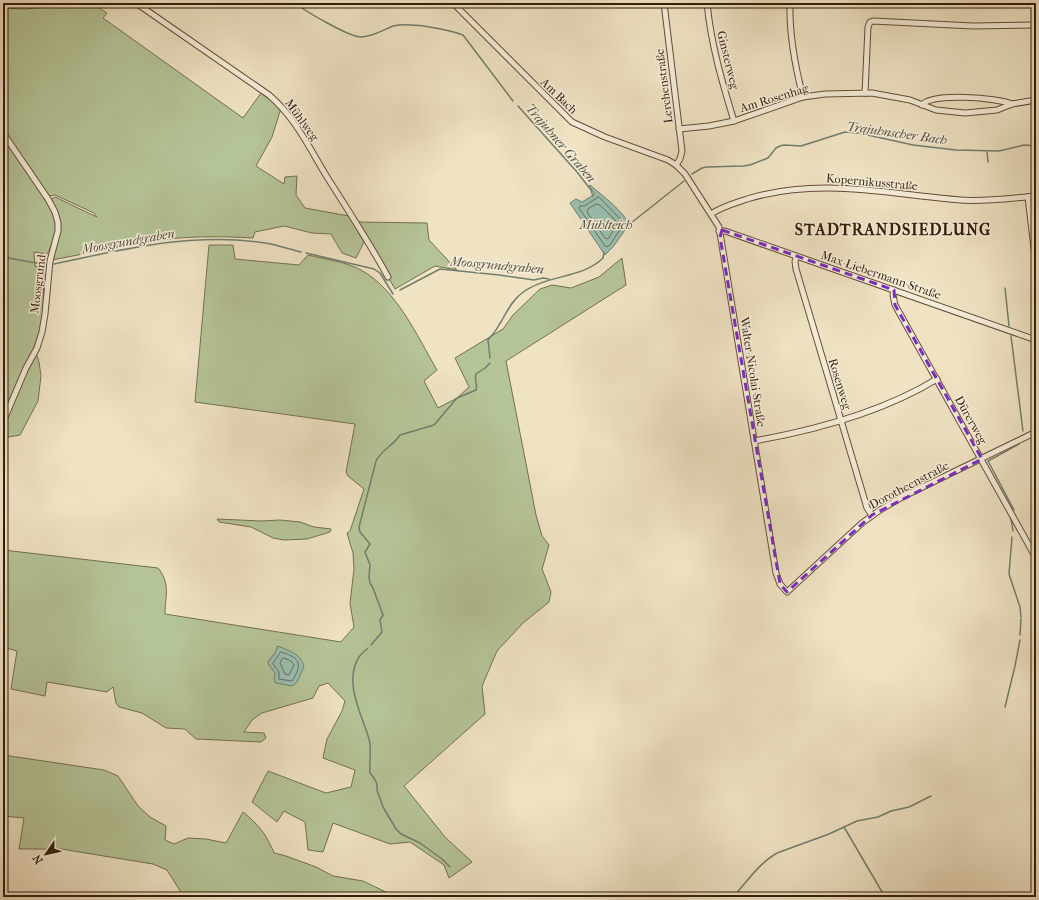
<svg xmlns="http://www.w3.org/2000/svg" width="1039" height="900" viewBox="0 0 1039 900" font-family="'IM FELL French Canon',serif">
<style>
.green{fill:#b5c497;stroke:#747050;fill-rule:evenodd}
.water{fill:#9abeb0;stroke:#717e6e}
.lines{fill:none;stroke-linecap:round;stroke-linejoin:round}
.shore{stroke:#676e5d;stroke-width:1}
.stream{stroke:#717e6e;stroke-width:1.5}
.street-casing{stroke:#634e38;stroke-width:7}
.street{stroke:#f5edd9;stroke-width:5}
.marked{fill:none;stroke:#7b2cbf;stroke-width:3;stroke-dasharray:8 5;stroke-linejoin:round}
.labels{text-anchor:middle;dominant-baseline:central;stroke-width:3;stroke-linejoin:round;paint-order:stroke}
.street-label{font-size:12px;fill:#341d0a;stroke:#f5edd9}
.water-label{font-size:13px;font-style:italic;fill:#534d3c;stroke:#f5edd9}
.district-label{font-size:16px;font-weight:bold;letter-spacing:1px;fill:#341d0a;stroke:#f5edd9}
</style>
<rect width="100%" height="100%" fill="#efe3c4"/>
<filter id="stains"><feTurbulence type="fractalNoise" baseFrequency=".005" numOctaves="4"/><feColorMatrix values="0 0 0 0 .2 0 0 0 0 .09 0 0 0 0 .02 0 0 0 .5 -.17"/></filter>
<radialGradient id="worn" r=".72"><stop offset=".6" stop-color="#630" stop-opacity="0"/><stop offset="1" stop-color="#630" stop-opacity=".3"/></radialGradient>
<!-- green -->
<g class="green">
<path d="M86,3h5l16,10 -4,5 140,100 18,-25 20,15 -9,29 -16,29 28,18 1,-7 12,-1 -1,19 9,13 44,8 15,26 -8,16 -14,-5 -11,-19 -19,-1 -28,-7 -29,6 -2,6c-33,-2 -68,-2 -101,3 -34,5 -67,13 -100,19l7,-23 -9,-37 5,-3 42,20 -3,-4 -39,-18 -7,1 -45,-65v-123l22,1z"/>
<polygon points="3,136 47,200 55,218 56,231 49,251 47,254 34,252 35,266 44,269 43,315 40,331 34,347 39,362 41,376 38,401 20,435 3,438"/>
<polygon points="356,222 427,223 429,240 457,270 435,266 395,289"/>
<path d="M209,245h24l2,14 64,6 9,-10c16,4 39,7 53,15 36,20 56,66 76,100l-13,11 14,27 19,-10 12,-11 -14,-29 48,-29 10,-14 27,-26 12,-4 19,3 28,-11 23,-19 4,27 -120,76 30,154 6,21 7,9 -7,24 9,23 -2,10 -26,21 -26,28 -15,35 3,28 -81,72 41,51 27,25 -23,16 -5,-13 -34,-23 -20,2 -57,-21 -10,29 -15,-2 -3,-28 -21,-11 -7,11 -25,-20 16,-31 58,22 25,-6 4,-17 -32,-12 4,-19 15,-28 3,-10 -17,-18 -9,3 -6,12 -51,15 -10,7 -8,12 20,1 2,5 -5,4 -65,-3 -11,-10 -19,-1 -24,-15 -23,-6 -3,-4 -3,-16 -6,5 -60,-10 -2,14 -34,-7 6,-38 -14,-4v-97l155,18c13,16 7,28 7,46l176,28 13,-15 -4,-24 4,-34 -1,-16 -6,-20 3,-2 14,-42 -16,-13 -2,-4 9,-48 -160,-22zM278,646l14,39 -7,-1 -16,-19 -1,-3 7,-9z"/>
<polygon points="217,519 261,521 280,520 300,522 314,527 331,529 330,532 307,539 284,540 273,538 251,527 219,522"/>
<path d="M3,755l101,15 14,6 20,30 12,11 16,9 -1,14 9,4 14,-6 18,1 20,4 17,-31c15,12 24,23 31,41l12,3 30,11 17,9 30,5 27,13 -5,3h-58l-10,-3 -2,3h-131l-17,-27 -14,-6 -92,-15h-42l5,-31 -21,-2z"/>
</g>
<!-- water -->
<g class="water">
<path d="M590,185c14,12 31,24 40,40l-3,2 -14,20 -8,8 -35,-52 6,-4 6,3 13,-8 -6,-8z"/>
<path d="M278,646c11,5 22,7 26,20l-7,16 -5,4 -16,-3 -2,-3 1,-7 -6,-8 -1,-3 7,-9z"/>
</g>
<g class="lines">
<!-- shore -->
<g class="shore">
<polygon points="599,197 624,223 610,245 607,247 605,246 579,208 580,206 584,206"/>
<polygon points="597,204 601,206 618,223 608,239 605,238 587,212 588,209"/>
<path d="M281,652c11,4 21,6 16,20 -2,4 -3,6 -5,9l-13,-2v-7l-6,-8z"/>
<polygon points="284,658 291,661 294,665 289,675 285,674 280,663 282,659"/>
</g>
<!-- stream -->
<g class="stream">
<path d="M295,3c10,8 54,34 66,34 11,0 22,-7 32,-11 16,-4 54,3 70,9l50,66"/>
<polyline points="518,106 577,172 591,190 593,196"/>
<polyline points="987,152 988,162"/>
<polyline points="692,174 702,168 707,167 743,166 750,165 768,158 776,148 780,146 784,145 801,146 845,132 859,133 913,145 956,150 999,151 1024,145 1036,146"/>
<polyline points="626,227 684,181"/>
<polyline points="306,253 374,269 380,273 393,294"/>
<polyline points="3,257 47,265"/>
<path d="M54,264c71,-15 138,-32 211,-21 12,2 24,6 36,9"/>
<polyline points="1005,288 1009,326"/>
<polyline points="400,290 440,269 499,275 534,280 543,278 549,279"/>
<polyline points="1011,336 1023,431"/>
<path d="M490,358l-2,-18c4,-5 8,-9 11,-15 7,-11 12,-24 23,-32 25,-19 60,-14 81,-35l1,-6"/>
<polyline points="1014,510 988,461 1019,444"/>
<polyline points="1011,519 1013,531"/>
<polyline points="1012,537 1009,574 1020,607 1021,617"/>
<polyline points="1020,635 1021,619"/>
<path d="M371,645l11,-13 -2,-12 3,-5 -10,-27 -3,-5 -1,-6 1,-12 -5,-13 5,-8 -10,-12 -1,-5 17,-66c5,-11 18,-16 24,-26l34,-10 23,-27 19,-8c2,-6 -2,-10 0,-16l9,-6 5,-5"/>
<path d="M368,648c-3,3 -7,6 -9,9 -16,25 3,58 10,82 3,10 0,23 1,34l4,5 3,6v6l6,17 13,22 5,5 19,9 22,16 8,8"/>
<polyline points="1005,707 1015,666 1020,640"/>
<polyline points="844,827 885,897"/>
<path d="M733,897c14,-15 26,-34 44,-44l52,-19 28,-13 21,-4 13,-6 18,-4 22,-11"/>
</g>
<defs>
<g id="street">
<path d="M136,3l133,92c26,22 41,54 58,82 21,33 42,65 61,100"/>
<polyline points="453,3 572,122 605,137 668,160 676,165 685,174 719,227 776,573 780,584 787,592 862,523 880,510 902,497 1036,432"/>
<polyline points="664,3 682,151 680,159 676,165"/>
<path d="M707,3c4,41 15,79 27,118"/>
<path d="M790,3c-1,32 5,63 13,94"/>
<polyline points="865,93 868,27 870,22 873,21 973,26 1036,25"/>
<path d="M922,105c11,-13 75,-7 90,-1"/>
<polyline points="679,129 709,126 734,121 803,97 825,94 872,93 910,100 936,110 965,113 997,110 1012,104 1036,100"/>
<polyline points="3,133 48,199 55,212 58,223 58,231 50,261 45,314 42,332 37,348 26,368 3,422"/>
<polyline points="1028,197 1036,265"/>
<path d="M711,214c10,-7 24,-11 36,-15 73,-22 140,-5 213,1 25,2 51,-2 76,-4"/>
<polyline points="719,231 725,231 1036,340"/>
<polyline points="796,256 795,262 796,269 867,508 872,515"/>
<polyline points="894,290 893,295 895,305 1036,558"/>
<path d="M754,441c62,-11 129,-29 183,-62"/>
</g>
</defs>
<!-- street casing -->
<use href="#street" class="street-casing"/>
<!-- street -->
<use href="#street" class="street"/>
</g>
<!-- marked area -->
<path class="marked" d="M722,230l172,60 1,15 87,154 -110,56 -85,77 -7,-8 -60,-347z"/>
<g class="labels">
<!-- street labels -->
<g class="street-label">
<text transform="translate(728 60) rotate(76)">Ginsterweg</text>
<text transform="translate(664 86) rotate(-97)">Lerchenstraße</text>
<text transform="translate(559 96) rotate(44)">Am Bach</text>
<text transform="translate(774 98) rotate(-17)">Am Rosenhag</text>
<text transform="translate(302 120) rotate(54)">Mühlweg</text>
<text transform="translate(872 182) rotate(5)">Kopernikusstraße</text>
<text transform="translate(881 275) rotate(19)">Max-Liebermann-Straße</text>
<text transform="translate(38 284) rotate(-83)">Moosgrund</text>
<text transform="translate(753 372) rotate(81)">Walter-Nicolai-Straße</text>
<text transform="translate(840 384) rotate(73)">Rosenweg</text>
<text transform="translate(971 420) rotate(61)">Dürerweg</text>
<text transform="translate(909 485) rotate(-28)">Dorotheenstraße</text>
</g>
<!-- water labels -->
<g class="water-label">
<text transform="translate(897 133) rotate(8)">Trajuhnscher Bach</text>
<text transform="translate(561 143) rotate(49)">Trajuhner Graben</text>
<text x="606" y="224">Mühlteich</text>
<text transform="translate(128 241) rotate(-10)">Moosgrundgraben</text>
<text transform="translate(497 265) rotate(5)">Moosgrundgraben</text>
</g>
<!-- district labels -->
<g class="district-label">
<text x="893" y="229">STADTRANDSIEDLUNG</text>
</g>
</g>
<!-- margin -->
<rect width="1039" height="900" fill="none" stroke="#efe3c4" stroke-width="16"/>
<rect x="4" y="4" width="1031" height="892" fill="none" stroke="#341d0a" stroke-width="2"/>
<rect x="8" y="8" width="1023" height="884" fill="none" stroke="#341d0a"/>
<!-- north arrow -->
<g transform="translate(46 854) rotate(236)" stroke="#f5edd9" stroke-width="3" paint-order="stroke">
<path d="M0-3L7 15L0 10L-7 15Z" fill="#341d0a"/>
<text y="-6" font-size="11" font-weight="bold" text-anchor="middle" fill="#341d0a">N</text>
</g>
<rect width="100%" height="100%" filter="url(#stains)"/>
<rect width="100%" height="100%" fill="url(#worn)"/>
</svg>
